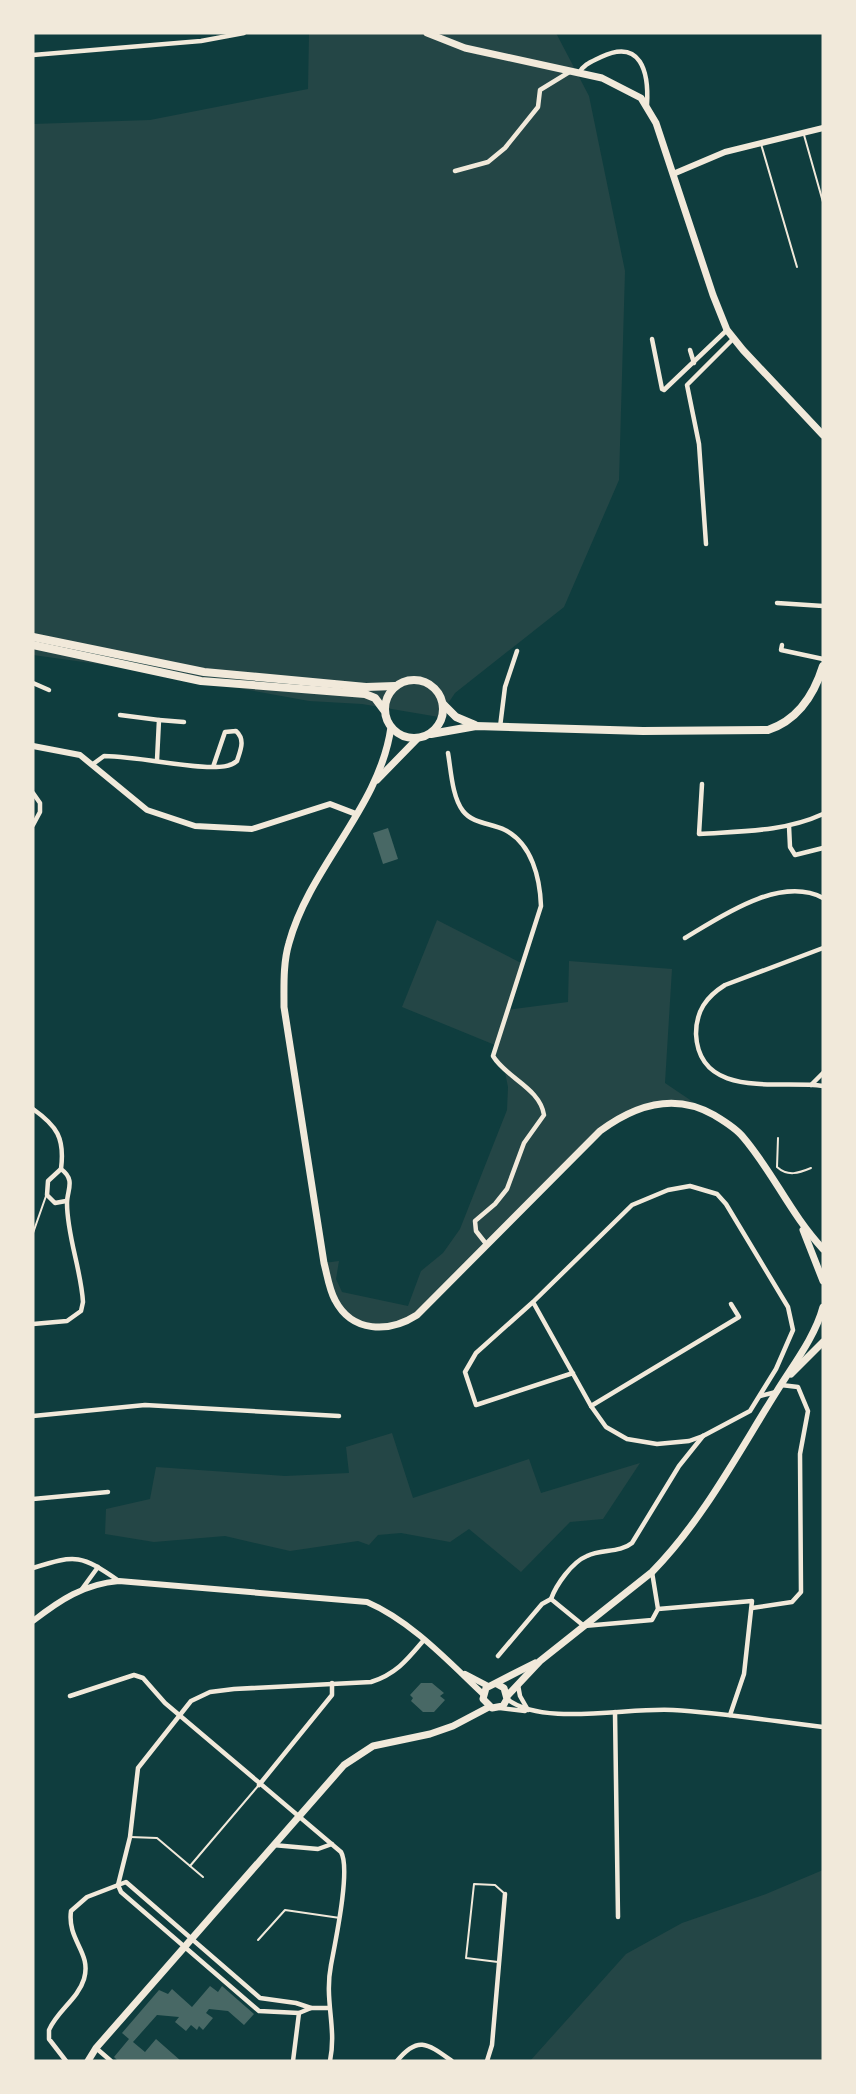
<svg xmlns="http://www.w3.org/2000/svg" width="856" height="2094" viewBox="0 0 856 2094" font-family="'DM Sans',sans-serif">
<style>
.green{fill:#244646}
.building{fill:#486865}
.lines{fill:none;stroke-linecap:round;stroke-linejoin:round}
.service{stroke:#f1e9da;stroke-width:2}
.minor{stroke:#f1e9da;stroke-width:4.5}
.tertiary{stroke:#f1e9da;stroke-width:6}
.secondary{stroke:#f1e9da;stroke-width:7}
.primary{stroke:#f1e9da;stroke-width:8}
</style>
<rect width="100%" height="100%" fill="#0f3d3e"/>
<!-- green -->
<g class="green">
<polygon points="309,33 556,33 589,96 625,271 619,480 564,607 455,693 439,717 362,704 309,701 134,669 33,655 33,124 150,120 308,89"/>
<polygon points="437,920 521,963 506,1010 568,1002 569,961 672,969 665,1083 702,1108 653,1104 600,1132 417,1315 388,1328 355,1322 334,1299 324,1263 339,1261 336,1279 342,1292 408,1306 421,1271 443,1253 460,1229 507,1110 508,1087 505,1072 493,1056 495,1045 402,1007"/>
<polygon points="392,1433 413,1498 529,1459 541,1493 640,1463 603,1519 570,1522 521,1572 469,1529 450,1542 401,1533 378,1535 369,1545 358,1541 290,1551 225,1536 154,1542 105,1534 106,1509 150,1499 156,1467 285,1476 349,1473 346,1447"/>
<polygon points="823,1870 823,2061 530,2061 626,1954 682,1923 766,1894"/>
</g>
<!-- building -->
<g class="building">
<polygon points="388,828 398,859 383,864 373,833"/>
<polygon points="421,1683 432,1683 444,1693 440,1696 445,1700 434,1712 423,1712 411,1701 413,1698 410,1695"/>
<polygon points="210,1986 218,1992 222,1986 254,2014 244,2025 228,2011 209,2009 206,2013 213,2018 203,2030 199,2026 197,2030 191,2025 186,2031 175,2022 179,2017 157,2015 133,2042 145,2052 156,2039 181,2061 118,2061 114,2057 129,2039 122,2033 159,1990 168,1994 172,1989 192,2007"/>
</g>
<g class="lines">
<!-- service -->
<g class="service">
<polyline points="804,135 823,202"/>
<polyline points="761,144 797,267"/>
<path d="M778,1138l-1,29c11,10 22,6 34,1"/>
<polyline points="33,1233 46,1196"/>
<polyline points="130,1837 157,1838 203,1877"/>
<polyline points="190,1866 258,1786"/>
<polyline points="258,1940 285,1910 340,1918"/>
<polyline points="498,1962 466,1958 474,1884 495,1885 505,1894"/>
</g>
<!-- minor -->
<g class="minor">
<polyline points="33,55 201,41 244,33"/>
<path d="M579,73c5,-9 12,-11 22,-16 40,-19 48,15 46,48"/>
<polyline points="455,171 488,162 505,148 538,107 540,90 571,71"/>
<polyline points="652,339 662,389 664,390 727,330"/>
<polyline points="690,350 694,363"/>
<polyline points="706,544 699,444 687,385 733,339"/>
<polyline points="777,603 823,606"/>
<polyline points="782,645 781,650 823,659"/>
<polyline points="33,683 49,690"/>
<polyline points="120,715 159,720 157,760"/>
<polyline points="159,720 184,722"/>
<polyline points="500,727 505,687 517,651"/>
<path d="M448,753c3,17 4,44 15,58 10,13 28,12 42,19 27,14 35,48 36,76l-48,150c13,22 47,32 51,59l-20,28 -17,46 -12,15 -20,17 1,10 11,14"/>
<path d="M93,764l11,-8c35,1 68,9 103,11 10,0 22,1 30,-6 3,-10 9,-21 -1,-30l-11,1 -12,35"/>
<path d="M702,784l-3,50c42,-3 85,-2 124,-20"/>
<polyline points="33,793 40,803 40,812 33,825"/>
<polyline points="789,826 790,847 795,855 823,848"/>
<path d="M685,938c35,-21 95,-63 138,-40"/>
<path d="M823,948l-98,37c-19,12 -29,26 -29,49 3,66 84,46 127,52"/>
<polyline points="811,1085 823,1073"/>
<path d="M33,1109c24,17 32,29 28,60 15,11 6,21 6,34 0,33 14,66 16,99l-2,9 -14,10 -34,3"/>
<polyline points="61,1169 48,1181 47,1195 55,1203 66,1201"/>
<polyline points="533,1302 591,1406 606,1427 627,1439 657,1444 689,1441 703,1436 750,1411 776,1369 793,1330 788,1307 726,1204 717,1194 690,1186 668,1190 632,1205 533,1302 476,1353 465,1372 476,1405 573,1373"/>
<polyline points="760,1396 776,1392"/>
<polyline points="591,1406 739,1317 731,1304"/>
<polyline points="33,1416 145,1405 339,1416"/>
<polyline points="33,1499 108,1492"/>
<path d="M33,1568c44,-14 48,-13 86,13"/>
<polyline points="82,1589 98,1567"/>
<polyline points="551,1599 584,1626 652,1620 658,1609 652,1572"/>
<polyline points="752,1608 792,1602 801,1592 800,1454 808,1411 798,1387 781,1385"/>
<polyline points="658,1609 752,1601 744,1674 730,1715"/>
<path d="M498,1656l44,-52 9,-5c5,-14 21,-37 36,-43 14,-7 33,-3 45,-13l47,-77 24,-30"/>
<polyline points="518,1685 520,1696 528,1710"/>
<path d="M70,1696l64,-21 9,3 22,25 176,149c10,17 -6,91 -10,113 -7,36 6,62 -1,96"/>
<path d="M507,1699c36,28 121,8 166,11 50,3 100,11 150,17"/>
<polyline points="500,1708 525,1711"/>
<polyline points="615,1712 618,1917"/>
<polyline points="259,1785 332,1695 332,1683"/>
<polyline points="273,1845 318,1849 332,1844"/>
<path d="M118,1885l12,-48 8,-69 53,-67 19,-9 24,-3 137,-7c25,-8 36,-22 52,-41"/>
<polyline points="118,1885 121,1892 259,2011 299,2013 311,2008"/>
<polyline points="96,2048 111,2061"/>
<path d="M66,2061l-17,-22v-9c8,-19 29,-31 35,-51 8,-27 -17,-38 -13,-68l16,-14 39,-15 134,116 36,5 15,5h18"/>
<polyline points="293,2061 299,2013"/>
<path d="M397,2061c21,-26 31,-17 55,0"/>
<polyline points="487,2061 492,2045 505,1894"/>
</g>
<!-- tertiary -->
<g class="tertiary">
<polyline points="673,174 725,152 823,128"/>
<polyline points="33,746 80,755 147,810 195,826 252,829 330,804 356,814"/>
<path d="M33,1621c27,-21 51,-37 86,-40l248,21c44,19 81,59 116,92"/>
<polyline points="465,1674 488,1686"/>
</g>
<!-- secondary -->
<g class="secondary">
<polyline points="427,33 465,48 602,78 641,98 656,123 713,295 727,330 743,350 823,435"/>
<path d="M391,727c-11,80 -81,139 -102,216 -6,20 -5,42 -5,64l40,256c3,11 5,26 11,37 17,33 54,33 82,15l183,-184c35,-26 74,-39 114,-16 10,6 22,13 29,22 30,35 48,78 80,112"/>
<polyline points="377,780 417,739"/>
<polyline points="803,1230 823,1281"/>
<polyline points="791,1374 823,1342"/>
<polyline points="497,1684 504,1688 507,1699 503,1706 492,1708 483,1699 486,1688 535,1663"/>
<path d="M508,1695l32,-34 112,-89c51,-52 86,-119 125,-181 16,-26 38,-54 46,-84"/>
<polyline points="88,2061 96,2048 344,1765 373,1746 430,1734 453,1726 489,1707"/>
</g>
<!-- primary -->
<g class="primary">
<polyline points="33,637 204,672 366,687 395,686"/>
<polyline points="33,645 201,681 365,694 375,698 384,710"/>
<circle cx="414" cy="709" r="29"/>
<polyline points="443,704 456,717 475,725"/>
<path d="M431,734l45,-8 167,5 125,-1c30,-10 46,-35 55,-64"/>
</g>
</g>
<!-- border -->
<rect width="856" height="2094" fill="none" stroke="#f1e9da" stroke-width="69"/>
</svg>
